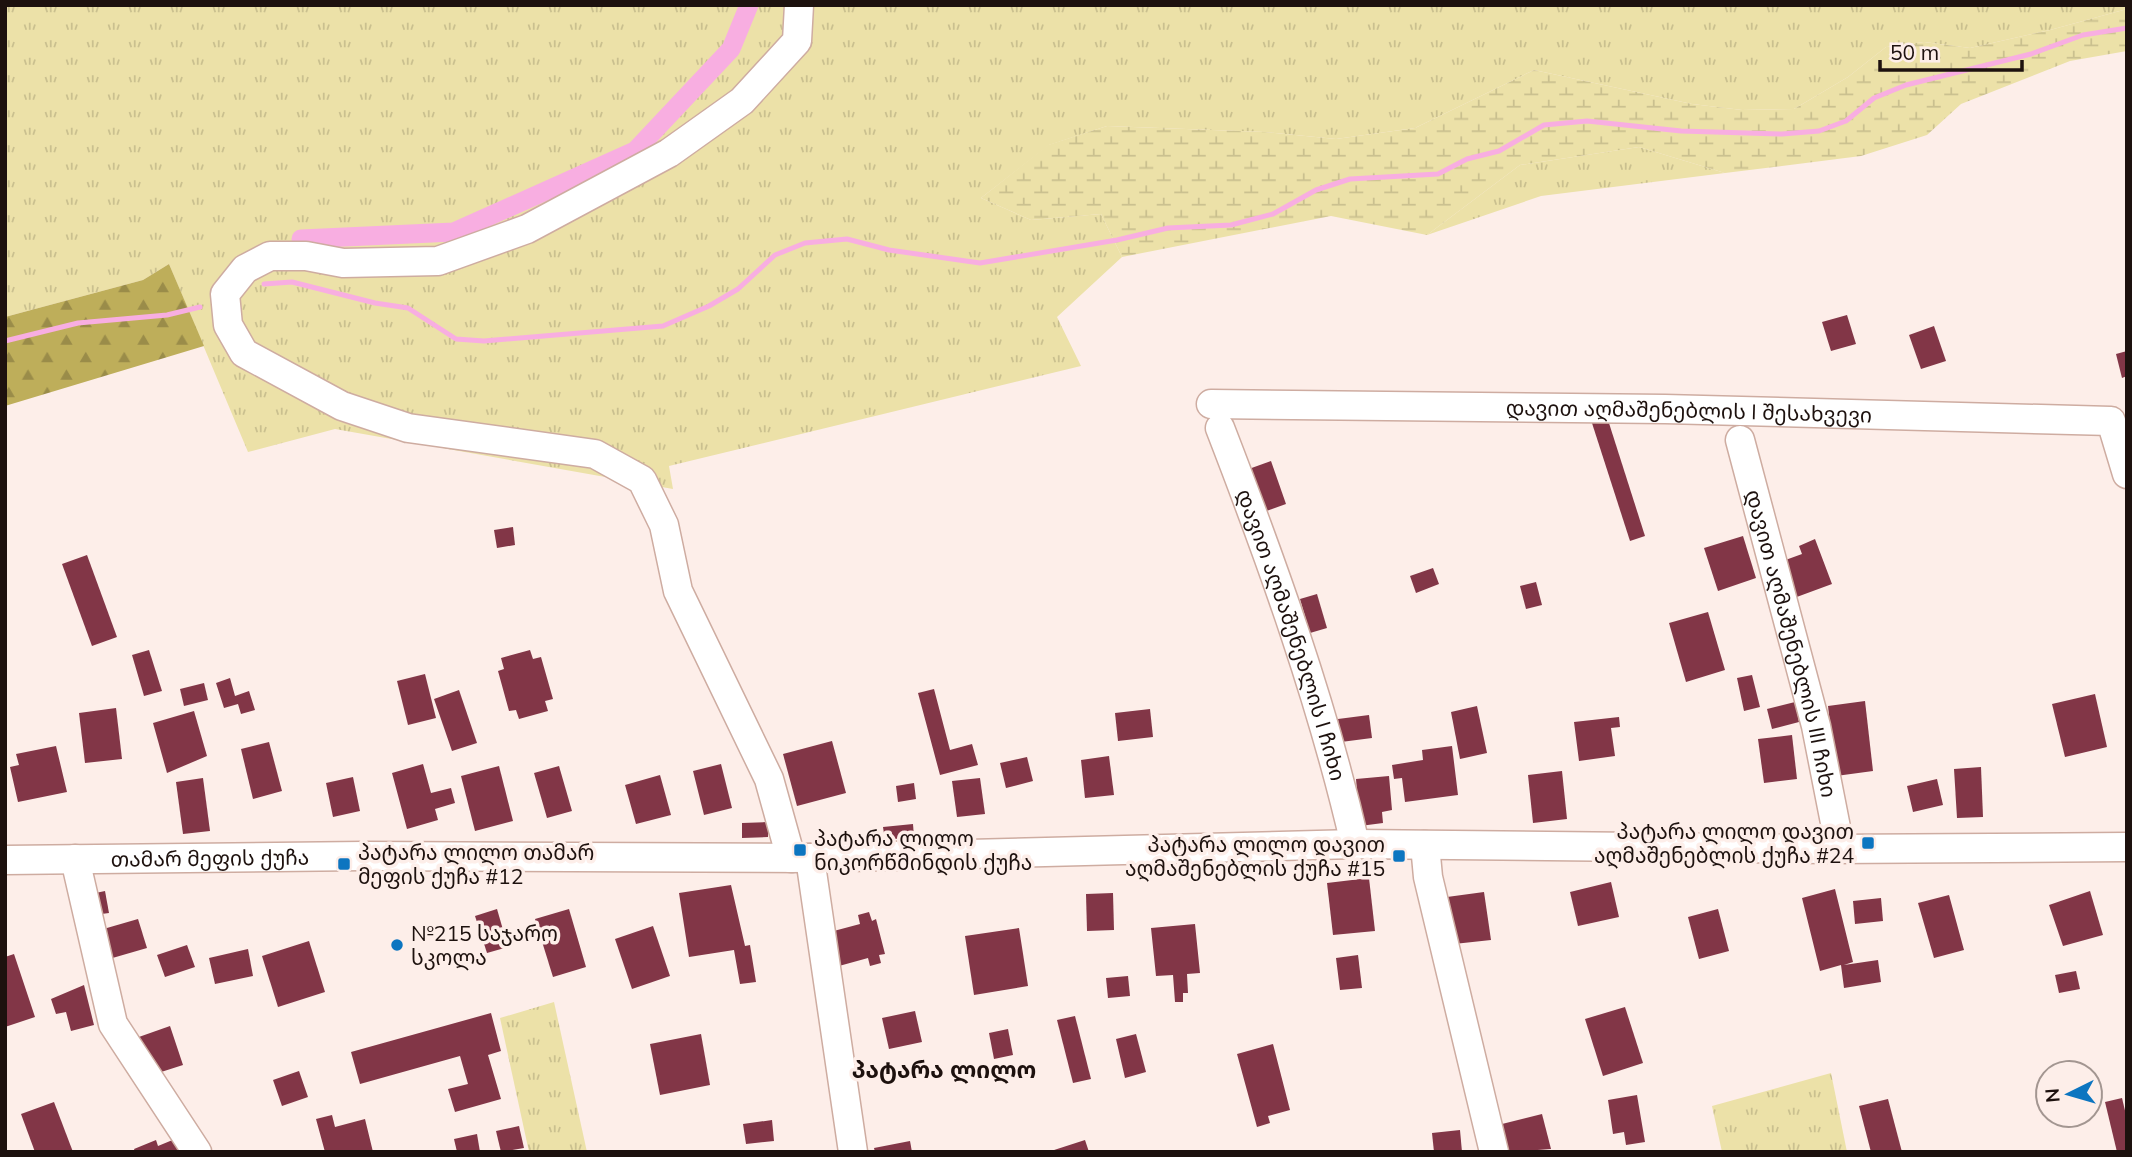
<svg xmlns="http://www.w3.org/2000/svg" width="2132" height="1157" viewBox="0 0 2132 1157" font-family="Mulish,'Noto Sans Georgian',sans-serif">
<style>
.grass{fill:url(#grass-tufts)}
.forest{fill:url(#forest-firs)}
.wetland{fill:url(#wetland-marsh)}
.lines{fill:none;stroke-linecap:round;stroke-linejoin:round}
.stream{stroke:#f8aee1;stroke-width:5}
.canal{stroke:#f8aee1;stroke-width:19}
.building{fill:#823647}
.minor-casing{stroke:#ceaca1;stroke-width:31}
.minor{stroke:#fff;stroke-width:28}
.poi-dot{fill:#0c75c0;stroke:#fdeee9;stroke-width:2.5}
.labels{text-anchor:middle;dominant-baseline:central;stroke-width:7;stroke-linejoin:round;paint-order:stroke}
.street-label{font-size:21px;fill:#1d110e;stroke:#fdeee9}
.poi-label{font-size:21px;fill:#1d110e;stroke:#fdeee9;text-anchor:start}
.neighbourhood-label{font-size:23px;font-weight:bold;fill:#1d110e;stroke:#fdeee9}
</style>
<defs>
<pattern id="grass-tufts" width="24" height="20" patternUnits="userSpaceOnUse" patternTransform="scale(1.75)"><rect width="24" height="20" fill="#ece1a8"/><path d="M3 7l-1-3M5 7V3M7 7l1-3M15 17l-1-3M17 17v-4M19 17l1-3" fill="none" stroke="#cac08f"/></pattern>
<pattern id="forest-firs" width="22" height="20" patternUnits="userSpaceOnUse" patternTransform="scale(1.75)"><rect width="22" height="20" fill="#beae5a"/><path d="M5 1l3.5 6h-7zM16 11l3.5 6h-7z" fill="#9a8c49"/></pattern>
<pattern id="wetland-marsh" width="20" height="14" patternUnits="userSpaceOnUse" patternTransform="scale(1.75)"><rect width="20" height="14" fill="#ece1a8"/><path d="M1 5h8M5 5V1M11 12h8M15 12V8" fill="none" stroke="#cac08f"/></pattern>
</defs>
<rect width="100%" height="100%" fill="#fdeee9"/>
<!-- grass -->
<g class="grass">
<polygon points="5,5 2127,5 2127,9 2050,30 1970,48 1924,42 1886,47 1848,77 1794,109 1742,110 1692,104 1534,70 1415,128 1336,139 1265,132 1107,126 1049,145 981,198 1031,220 1101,214 1122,257 1057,317 1081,366 669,466 673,489 335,429 248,452 169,264 143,280 5,317"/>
<polygon points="1639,147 1725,173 1541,196 1427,235 1520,165"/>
<polygon points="554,1002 587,1152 529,1152 500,1018"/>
<polygon points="1831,1073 1847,1152 1722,1152 1712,1106"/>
</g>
<!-- forest -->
<polygon class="forest" points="169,264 204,346 5,406 5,317 143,280"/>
<!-- wetland -->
<polygon class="wetland" points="2127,9 2127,51 2070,61 1961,104 1927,135 1861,156 1725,173 1639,147 1520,165 1427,235 1331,216 1122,257 1101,214 1031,220 981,198 1048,145 1107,126 1265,132 1336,139 1415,128 1534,70 1692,104 1742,110 1794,109 1848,77 1886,47 1924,42 1970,48 2050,30"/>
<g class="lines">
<!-- stream -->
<g class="stream">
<polyline points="264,284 292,282 375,303 408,308 456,339 484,341 663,326 709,306 738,289 775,255 805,243 847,239 889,250 980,263 1117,240 1168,228 1231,225 1273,214 1316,190 1350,179 1438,174 1467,159 1499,151 1544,125 1587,121 1681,131 1782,134 1819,131 1846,121 1874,98 1906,85 2031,54 2083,35 2127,28"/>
<polyline points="5,341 78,323 167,315 200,307"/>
</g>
<!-- canal -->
<polyline class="canal" points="301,239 454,232 635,151 731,49 749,5"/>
</g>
<!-- building -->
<g class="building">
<polygon points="1847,315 1856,344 1831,351 1822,322"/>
<polygon points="1934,326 1946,361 1921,369 1909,335"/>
<polygon points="2127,351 2127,376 2122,378 2116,354"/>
<polygon points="1591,420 1608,420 1645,536 1630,541"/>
<polygon points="1271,461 1286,504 1261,513 1246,470"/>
<polygon points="513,527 515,545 497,548 494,530"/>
<polygon points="1743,536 1756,578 1718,591 1704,548"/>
<polygon points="1815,539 1832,584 1794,598 1780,562 1802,554 1799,546"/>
<polygon points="87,555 117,637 92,646 62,564"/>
<polygon points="1433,568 1439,584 1416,593 1410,576"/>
<polygon points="1536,582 1542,605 1526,609 1520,586"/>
<polygon points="1317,594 1327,628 1310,633 1300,599"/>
<polygon points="1708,612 1725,670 1686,682 1669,623"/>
<polygon points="149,650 162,691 144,696 132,655"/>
<polygon points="530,650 533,659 541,657 553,699 545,701 548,711 519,719 516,710 509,711 498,671 504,669 501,658"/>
<polygon points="425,674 436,718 408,725 397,681"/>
<polygon points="1752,675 1760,707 1744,711 1737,678"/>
<polygon points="230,678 235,696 249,691 255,710 241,714 238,704 224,708 216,683"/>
<polygon points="204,683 208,700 184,706 180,689"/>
<polygon points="934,689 950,750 972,744 978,765 940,775 918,693"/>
<polygon points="459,690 477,743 452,751 434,699"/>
<polygon points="2095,694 2107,747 2065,757 2052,704"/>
<polygon points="1865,701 1873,771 1836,776 1828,706"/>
<polygon points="1795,702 1799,722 1772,729 1767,709"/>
<polygon points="1477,706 1487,753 1460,759 1451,712"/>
<polygon points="116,708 122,759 85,763 79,713"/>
<polygon points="1150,709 1153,737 1118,741 1115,713"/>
<polygon points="194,711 207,756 167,773 153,723"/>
<polygon points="1369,715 1372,738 1341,742 1338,719"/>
<polygon points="1619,717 1620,727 1611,728 1615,756 1579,761 1574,722"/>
<polygon points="1792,735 1797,779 1764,783 1758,739"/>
<polygon points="832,741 846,793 797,806 783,754"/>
<polygon points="269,742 282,791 253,799 241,749"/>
<polygon points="56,746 67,792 18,802 10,767 19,765 16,754"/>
<polygon points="1452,746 1458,795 1405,802 1402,778 1394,779 1392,765 1423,760 1422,750"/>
<polygon points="1109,756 1114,795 1085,798 1081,760"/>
<polygon points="1027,757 1033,781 1006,788 1000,763"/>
<polygon points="423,764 431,793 451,788 455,803 435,809 438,820 407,829 392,773"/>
<polygon points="721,764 732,808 704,815 693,771"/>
<polygon points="499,766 513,821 475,831 461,776"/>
<polygon points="559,766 572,811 547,818 534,773"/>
<polygon points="1981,767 1983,817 1957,818 1954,769"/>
<polygon points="1562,771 1567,819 1533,823 1528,775"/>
<polygon points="660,775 671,815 636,824 625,785"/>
<polygon points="1389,776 1392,810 1382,812 1383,823 1360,826 1356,779"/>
<polygon points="353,777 360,811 333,817 326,783"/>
<polygon points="203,778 210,831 183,834 176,782"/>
<polygon points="980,778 985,814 957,817 952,781"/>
<polygon points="1937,779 1943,805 1913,812 1907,786"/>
<polygon points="914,783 916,799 898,802 896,786"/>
<polygon points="768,822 768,837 742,838 742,823"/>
<polygon points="913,824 914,837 885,840 883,827"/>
<polygon points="1369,878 1375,931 1333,935 1327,883"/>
<polygon points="1611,882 1619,917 1578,926 1570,892"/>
<polygon points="731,885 745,946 750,945 756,982 740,984 734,950 689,957 679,893"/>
<polygon points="1835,889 1853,962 1844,965 1878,960 1881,982 1844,988 1841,965 1820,971 1802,898"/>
<polygon points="105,891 109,913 94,915 91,894"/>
<polygon points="2090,891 2103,935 2063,946 2049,905"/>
<polygon points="1484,892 1491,940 1454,944 1447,897"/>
<polygon points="1113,893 1114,930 1087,931 1086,894"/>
<polygon points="1949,895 1964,950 1934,958 1918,903"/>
<polygon points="1881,898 1883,921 1855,924 1853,901"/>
<polygon points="497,909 508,947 487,953 475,916"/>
<polygon points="569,909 586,967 553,977 535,919"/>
<polygon points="1718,909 1729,951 1699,959 1688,917"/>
<polygon points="869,912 872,921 876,919 885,954 879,955 881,963 870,966 868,958 839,966 830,932 860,924 858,915"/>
<polygon points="138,919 147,948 109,959 100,930"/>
<polygon points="1195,924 1200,973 1187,974 1188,993 1183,993 1183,1002 1175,1002 1173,975 1156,976 1151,928"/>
<polygon points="653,926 670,976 632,989 615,939"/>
<polygon points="1019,928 1028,986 974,995 965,936"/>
<polygon points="309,941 325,992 278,1007 262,956"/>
<polygon points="187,945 195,967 165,977 157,955"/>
<polygon points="248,949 253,976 215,984 209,958"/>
<polygon points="14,954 35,1017 5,1027 5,957"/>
<polygon points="1358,955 1362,988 1340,990 1336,958"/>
<polygon points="2076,971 2080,989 2059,993 2055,975"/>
<polygon points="1128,976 1130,996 1108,998 1106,978"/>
<polygon points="84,985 94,1025 71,1031 66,1012 56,1014 51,999"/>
<polygon points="1625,1007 1643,1063 1603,1076 1585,1019"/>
<polygon points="915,1011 922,1042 889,1049 882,1018"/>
<polygon points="491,1013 501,1051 488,1055 501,1099 455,1112 448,1089 468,1084 460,1056 360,1084 351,1052"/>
<polygon points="1075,1016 1091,1079 1073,1083 1057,1020"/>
<polygon points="170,1026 183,1065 158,1073 136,1038"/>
<polygon points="1008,1029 1013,1055 994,1059 989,1033"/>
<polygon points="701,1034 710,1085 660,1095 650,1044"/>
<polygon points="1136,1034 1146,1072 1125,1078 1116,1039"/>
<polygon points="1273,1044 1290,1110 1268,1116 1270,1123 1257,1127 1237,1054"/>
<polygon points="299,1071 308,1097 282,1106 273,1080"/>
<polygon points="1637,1095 1645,1142 1626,1145 1624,1132 1613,1134 1608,1100"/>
<polygon points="2122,1098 2127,1119 2127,1150 2117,1152 2105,1102"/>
<polygon points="1888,1099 1902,1152 1871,1152 1859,1106"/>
<polygon points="54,1102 73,1152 35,1152 21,1114"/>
<polygon points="1542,1114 1551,1149 1508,1152 1502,1124"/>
<polygon points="332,1115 335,1127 365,1119 373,1152 325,1152 316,1119"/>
<polygon points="772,1120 774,1141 746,1144 743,1124"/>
<polygon points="519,1126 524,1148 501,1152 496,1131"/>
<polygon points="1460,1130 1462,1152 1434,1152 1432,1133"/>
<polygon points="477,1134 480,1152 457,1152 454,1139"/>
<polygon points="175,1139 180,1152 135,1152 134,1149 156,1140 158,1146"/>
<polygon points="1085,1140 1089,1152 1051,1152 1051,1151"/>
<polygon points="910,1141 912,1152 875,1152 874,1148"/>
</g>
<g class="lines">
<defs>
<g id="minor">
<path id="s1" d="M1211,404l454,5 446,12 16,53"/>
<path id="s2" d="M1220,428c53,137 102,273 135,416"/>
<path id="s3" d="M1740,440l76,286 24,122"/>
<polyline points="1425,845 1428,877 1494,1152"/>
<polyline points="791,858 769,779 678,591 664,525 642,480 595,454 408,428 342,406 244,353 228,325 225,294 245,269 270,256 306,256 343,263 438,261 527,229 669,153 742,101 797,41 799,5"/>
<polyline points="810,858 853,1152"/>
<polyline points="75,859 113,1024 197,1152"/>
<path id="s4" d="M5,860l359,-4 446,2 545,-14 475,5 297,-2"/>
</g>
</defs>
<!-- minor casing -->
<use href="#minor" class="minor-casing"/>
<!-- minor -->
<use href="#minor" class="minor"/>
</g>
<!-- markers -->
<g class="poi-dot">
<rect x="1861" y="836" width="14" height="14" rx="3.5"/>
<rect x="793" y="843" width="14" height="14" rx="3.5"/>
<rect x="1392" y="849" width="14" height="14" rx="3.5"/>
<rect x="337" y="857" width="14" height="14" rx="3.5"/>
<circle cx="397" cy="945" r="7"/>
</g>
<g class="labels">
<!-- street labels -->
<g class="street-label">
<text stroke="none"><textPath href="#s1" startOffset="478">დავით აღმაშენებლის I შესახვევი</textPath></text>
<text stroke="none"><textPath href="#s2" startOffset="219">დავით აღმაშენებლის I ჩიხი</textPath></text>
<text stroke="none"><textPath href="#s3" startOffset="210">დავით აღმაშენებლის III ჩიხი</textPath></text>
<text stroke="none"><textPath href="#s4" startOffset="205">თამარ მეფის ქუჩა</textPath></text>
</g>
<!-- poi labels -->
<g class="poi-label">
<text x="1854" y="831" text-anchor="end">პატარა ლილო დავით<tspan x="1854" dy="24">აღმაშენებლის ქუჩა #24</tspan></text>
<text x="814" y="838">პატარა ლილო<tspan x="814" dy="24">ნიკორწმინდის ქუჩა</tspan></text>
<text x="1385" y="844" text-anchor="end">პატარა ლილო დავით<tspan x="1385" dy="24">აღმაშენებლის ქუჩა #15</tspan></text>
<text x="358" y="852">პატარა ლილო თამარ<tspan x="358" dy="24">მეფის ქუჩა #12</tspan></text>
<text x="411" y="933">№215 საჯარო<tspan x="411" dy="24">სკოლა</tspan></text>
</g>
<!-- neighbourhood labels -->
<g class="neighbourhood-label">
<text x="944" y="1069">პატარა ლილო</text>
</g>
</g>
<!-- border -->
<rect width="2132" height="1157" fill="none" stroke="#1d110e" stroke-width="14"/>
<!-- north arrow -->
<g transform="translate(2069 1094) rotate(265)"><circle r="33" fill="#fdeee9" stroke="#a39691" stroke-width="2"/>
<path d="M0-5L12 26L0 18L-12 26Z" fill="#0c75c0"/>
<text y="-10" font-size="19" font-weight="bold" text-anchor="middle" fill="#1d110e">N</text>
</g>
<!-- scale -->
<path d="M1880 60v10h142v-10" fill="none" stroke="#1d110e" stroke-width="3.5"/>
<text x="1890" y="60" font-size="21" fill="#1d110e" stroke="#fdeee9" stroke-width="5" paint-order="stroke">50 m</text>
</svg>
